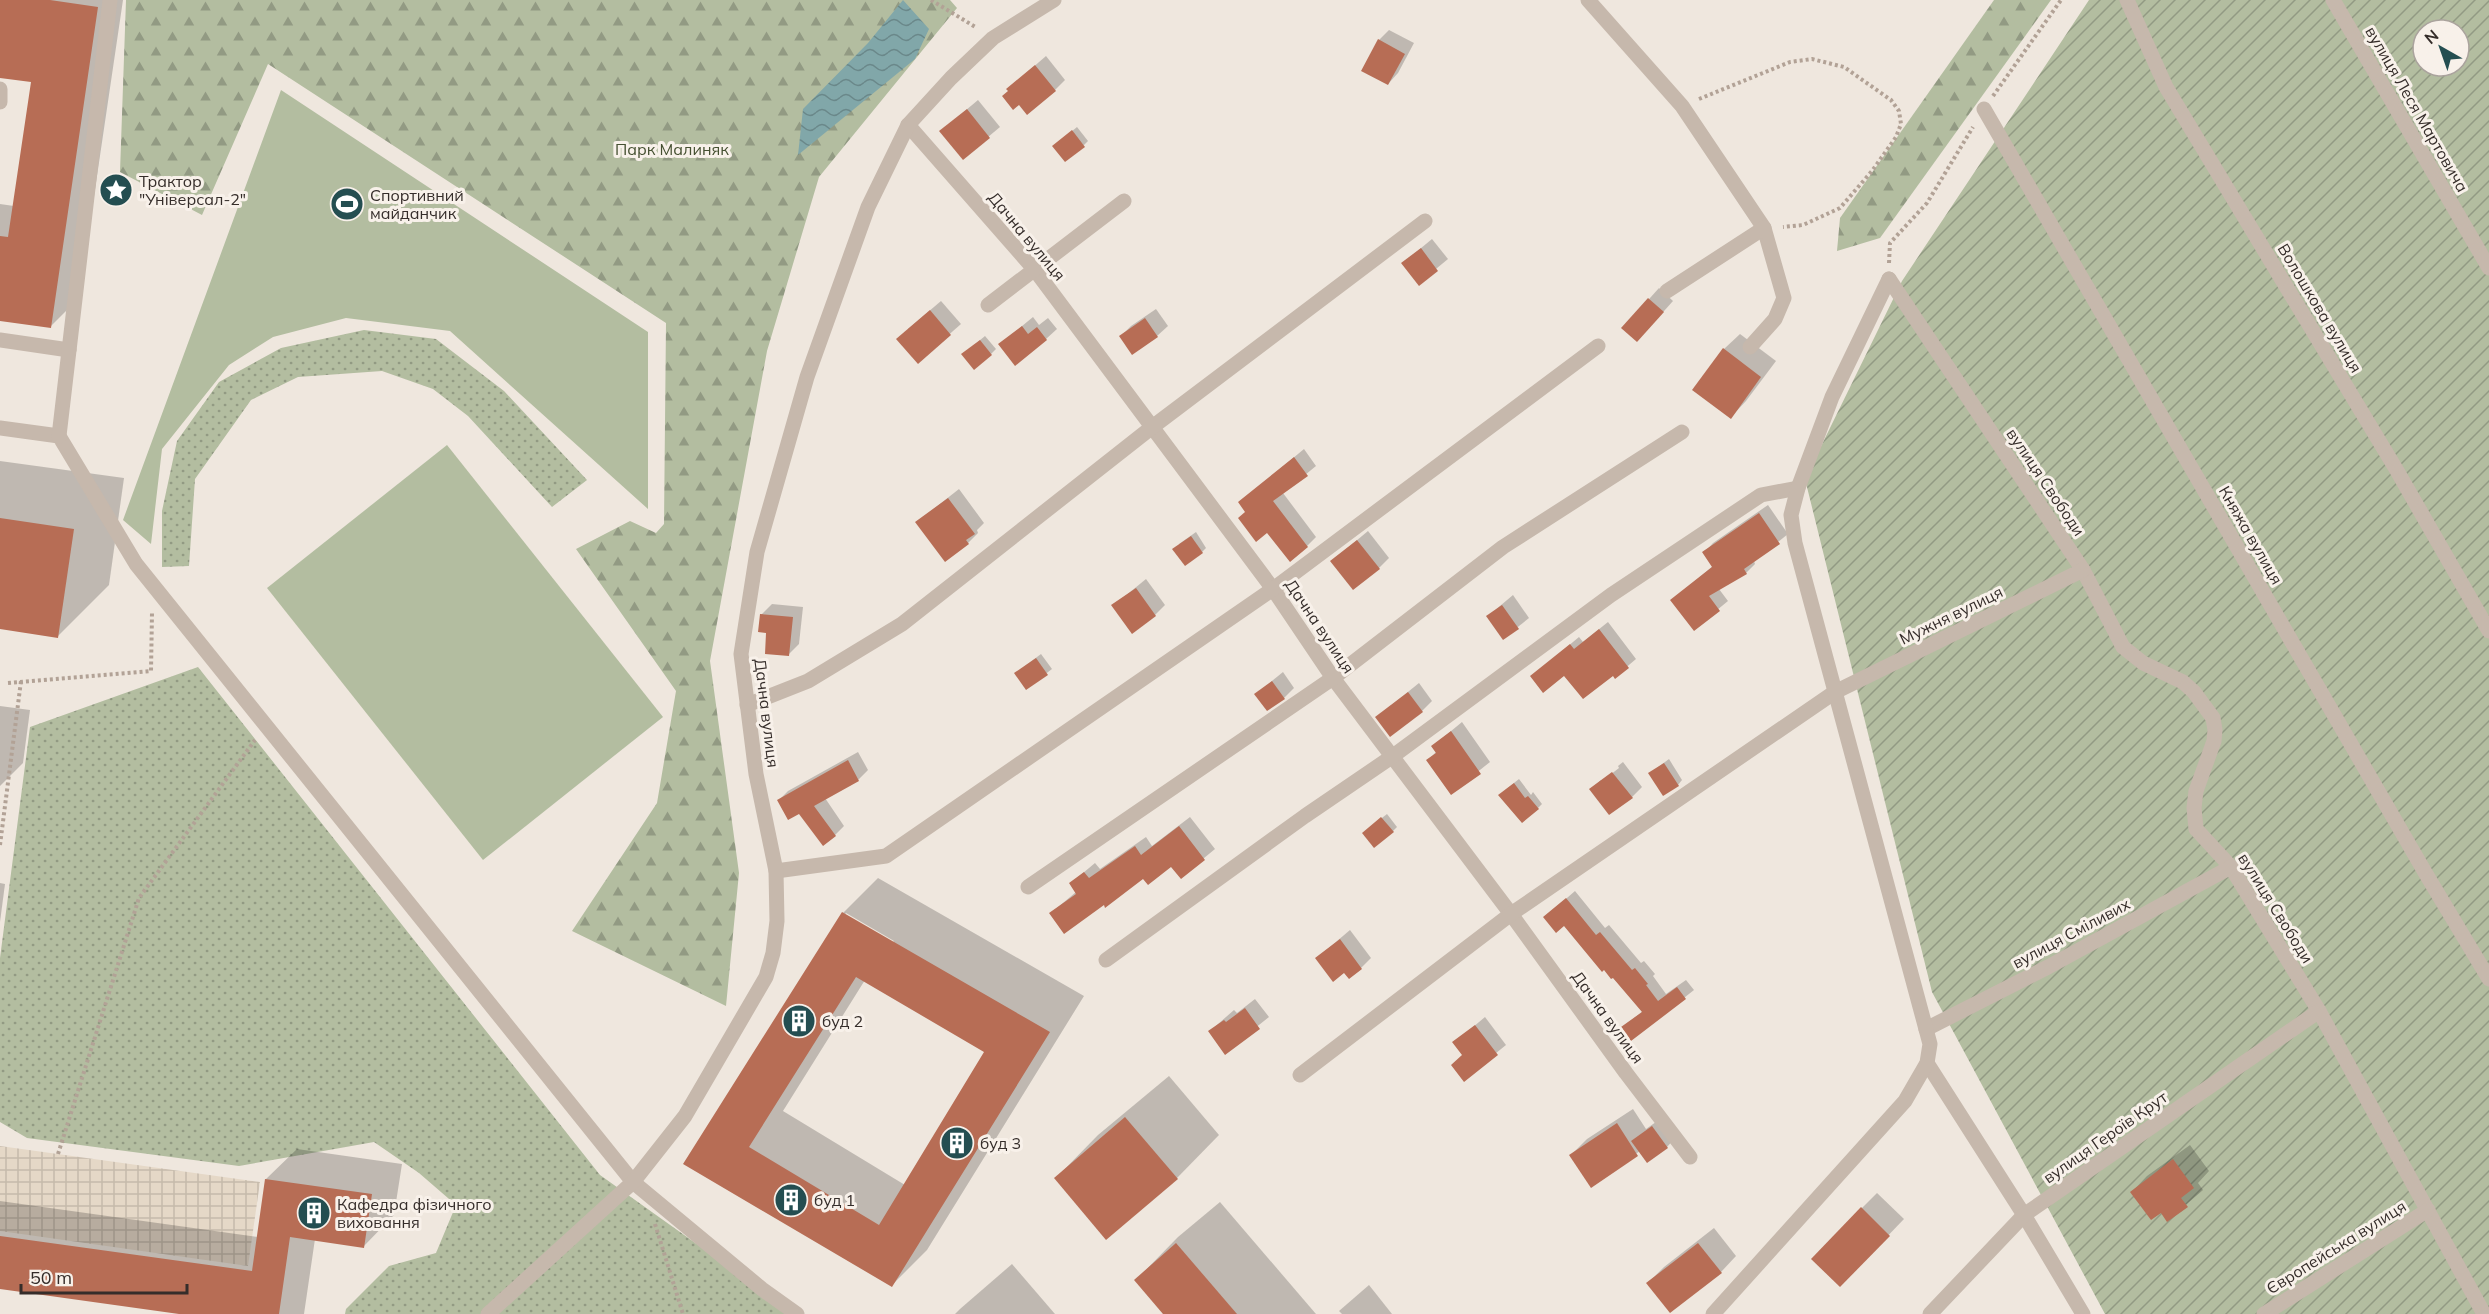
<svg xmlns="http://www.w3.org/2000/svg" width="2489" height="1314" viewBox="0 0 2489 1314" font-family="Mulish,sans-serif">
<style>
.grass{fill:url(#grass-dots)}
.forest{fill:url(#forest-firs)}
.garden{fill:url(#garden-furrows);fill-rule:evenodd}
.pitch{fill:#b3bda0}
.plaza{fill:url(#plaza-grid)}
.water{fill:url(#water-waves)}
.shadow{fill:#0003;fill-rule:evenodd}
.building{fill:#b76d55;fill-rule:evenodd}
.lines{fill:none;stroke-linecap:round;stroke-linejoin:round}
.path{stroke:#b2a296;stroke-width:4;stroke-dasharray:3 3;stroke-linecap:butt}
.minor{stroke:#c6b8ac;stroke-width:15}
.labels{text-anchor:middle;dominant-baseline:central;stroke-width:6;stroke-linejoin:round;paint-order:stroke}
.street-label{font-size:16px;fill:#352d2a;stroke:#f8f1ea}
.park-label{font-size:16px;fill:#455031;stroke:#f8f1ea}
.poi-label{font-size:16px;fill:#352d2a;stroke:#f8f1ea;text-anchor:start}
</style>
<defs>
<pattern id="grass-dots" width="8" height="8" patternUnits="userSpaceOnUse" patternTransform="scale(1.5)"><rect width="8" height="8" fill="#b3bda0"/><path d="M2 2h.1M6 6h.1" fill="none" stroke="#929a83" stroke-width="1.8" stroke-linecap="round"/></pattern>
<pattern id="forest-firs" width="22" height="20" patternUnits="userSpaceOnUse" patternTransform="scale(1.5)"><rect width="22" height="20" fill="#b3bda0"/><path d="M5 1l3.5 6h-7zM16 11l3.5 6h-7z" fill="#929a83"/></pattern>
<pattern id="garden-furrows" width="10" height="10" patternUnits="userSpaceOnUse" patternTransform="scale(1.5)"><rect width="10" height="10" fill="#b3bda0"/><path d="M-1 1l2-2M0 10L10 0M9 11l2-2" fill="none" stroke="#929a83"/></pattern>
<pattern id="plaza-grid" width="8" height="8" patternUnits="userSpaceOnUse" patternTransform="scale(1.5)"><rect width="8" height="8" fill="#e5d8c7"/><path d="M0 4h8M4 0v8" fill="none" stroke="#c5baab"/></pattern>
<pattern id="water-waves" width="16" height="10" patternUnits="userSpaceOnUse" patternTransform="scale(1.5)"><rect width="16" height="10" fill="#81a7a9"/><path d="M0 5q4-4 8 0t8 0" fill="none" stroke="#6a888a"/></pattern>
</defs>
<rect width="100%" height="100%" fill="#efe7de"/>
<!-- grass -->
<g class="grass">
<polygon points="364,330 436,339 504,391 587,480 552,507 468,416 433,389 382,371 298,377 251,400 195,479 189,566 162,567 162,511 177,441 219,382 281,348"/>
<polygon points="198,667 600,1175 795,1314 345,1314 346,1309 389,1266 436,1253 456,1205 419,1173 374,1142 239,1166 27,1138 0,1122 0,958 30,727"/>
</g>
<!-- forest -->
<g class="forest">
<polygon points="126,0 950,0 957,8 819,177 767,351 710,661 739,873 726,1006 572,931 657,803 676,691 576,549 630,521 656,533 664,524 666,323 268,64 202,215 120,172"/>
<polygon points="1994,0 2051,0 1880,238 1837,251 1840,218"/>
</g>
<!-- garden -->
<path class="garden" d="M2089,0h400v1314h-384l-173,-322 -127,-513 97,-198zM2423,30h36v36h-36z"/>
<!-- pitch -->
<g class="pitch">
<polygon points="281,90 648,332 648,509 450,331 346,318 273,337 229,365 162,449 151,544 123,520"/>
<polygon points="447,445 663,717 483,860 267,588"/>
</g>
<!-- plaza -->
<polygon class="plaza" points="0,1146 260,1182 248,1266 0,1231"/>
<!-- water -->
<polygon class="water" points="903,0 929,29 915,59 798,155 803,109 868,43"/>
<!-- shadow -->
<g class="shadow">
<polygon points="0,0 123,0 79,298 50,327 0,320 0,204 14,206 33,81 0,76"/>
<polygon points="1389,30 1414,43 1398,73 1388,84 1379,40"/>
<polygon points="1046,56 1065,80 1055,90 1008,89"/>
<polygon points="978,100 1000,127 963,158 941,131"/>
<polygon points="1077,127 1088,141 1084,145 1059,142"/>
<polygon points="1432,239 1448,259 1419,283 1403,263"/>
<polygon points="1659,288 1673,301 1647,330 1623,328"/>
<polygon points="941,301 961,324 918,362 908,329"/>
<polygon points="1156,309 1168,326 1157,336 1133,353 1121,336 1131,326"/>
<polygon points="1033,317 1039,325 1048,318 1057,329 1046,339 1000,344"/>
<polygon points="1740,334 1776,361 1746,401 1731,417 1724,349"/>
<polygon points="985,336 996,349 991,354 968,350"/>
<polygon points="1304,449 1316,466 1283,493 1316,537 1307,546 1268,531 1240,502"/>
<polygon points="0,461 124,478 109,585 58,636 0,628"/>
<polygon points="959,489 984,523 977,530 978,533 968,543 945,560 917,522"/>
<polygon points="1768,505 1788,534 1754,561 1755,564 1746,573 1719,589 1728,601 1694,629 1672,600 1713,566 1704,553 1713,543"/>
<polygon points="1368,531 1389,558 1379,568 1332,561"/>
<polygon points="1196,532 1206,548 1202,552 1179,544"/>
<polygon points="1146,579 1165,605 1155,615 1113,606"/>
<polygon points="1513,595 1529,618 1504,638 1488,616"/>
<polygon points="772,604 803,607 799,644 789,654 768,632 761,615"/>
<polygon points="1608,622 1636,659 1616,676 1613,673 1532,676 1579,637 1583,642"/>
<polygon points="1041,654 1052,669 1027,688 1021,669"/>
<polygon points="1283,672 1294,688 1284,698 1256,694"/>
<polygon points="1419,683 1432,701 1422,711 1377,717"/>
<polygon points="0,706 30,710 23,763 0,786"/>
<polygon points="1462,722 1490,762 1451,793 1428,760 1437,751 1433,746"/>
<polygon points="858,752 868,770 858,780 825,798 844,826 835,835 779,800 788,791"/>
<polygon points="1669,759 1682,780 1678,785 1650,773"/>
<polygon points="1623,762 1642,787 1632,797 1591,789 1601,780 1601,782 1619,768 1618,766"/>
<polygon points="1519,779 1531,795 1533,792 1542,804 1538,808 1505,790"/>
<polygon points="1387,814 1397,827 1393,831 1368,829"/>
<polygon points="1190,817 1215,849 1181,877 1172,865 1144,877 1104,903 1051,913 1076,892 1071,883 1095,863 1100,869 1146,837 1152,846"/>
<path d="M878,878l206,118 -157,254 -35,35 -207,-122 158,-250zM846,913l48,28 -2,2 -48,-27zM865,980l121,71 -81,134 -122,-74z"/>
<polygon points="0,883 5,884 0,922"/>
<polygon points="1575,891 1605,928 1609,925 1641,963 1644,961 1655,974 1653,976 1666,994 1686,980 1694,990 1632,1039 1623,1027 1643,1011 1565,924 1545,917"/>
<polygon points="1350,930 1371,958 1361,968 1345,971 1317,958"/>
<polygon points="1255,999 1269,1017 1225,1052 1210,1031 1234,1010 1237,1013"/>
<polygon points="1485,1017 1506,1045 1464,1079 1463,1054 1454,1043"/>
<polygon points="1169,1076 1219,1135 1177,1178 1056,1178 1098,1135"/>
<polygon points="1633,1109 1646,1129 1663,1117 1677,1136 1667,1147 1640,1151 1591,1185 1571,1155 1587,1139"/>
<polygon points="2190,1145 2209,1171 2198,1183 2203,1190 2168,1220 2161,1211 2132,1192 2147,1176"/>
<polygon points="297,1149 402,1164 394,1215 364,1246 315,1239 304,1314 190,1314 0,1288 0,1201 258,1237 266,1179"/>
<polygon points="1877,1193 1904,1219 1856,1269 1862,1208"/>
<polygon points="1220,1202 1316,1314 1165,1314 1136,1280 1178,1237"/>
<polygon points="1714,1228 1736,1256 1721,1272 1648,1283 1664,1267"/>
<polygon points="1012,1264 1055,1314 955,1314 960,1309"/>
<polygon points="1369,1285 1392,1314 1342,1314 1339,1311"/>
</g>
<!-- building -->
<g class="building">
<polygon points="0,0 50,0 98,7 51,328 0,321 0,236 8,237 31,82 0,78"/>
<polygon points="1378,39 1405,54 1388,85 1361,71"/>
<polygon points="1035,65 1056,91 1027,115 1019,105 1013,110 1002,96 1008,91 1006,89"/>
<polygon points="967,109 990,138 963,160 939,131"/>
<polygon points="1072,130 1085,147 1065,162 1052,146"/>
<polygon points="1421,248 1438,271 1419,286 1401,263"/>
<polygon points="1648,298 1664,312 1637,342 1621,328"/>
<polygon points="930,310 951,335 918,364 896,339"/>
<polygon points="1145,318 1158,337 1132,355 1119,336"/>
<polygon points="1022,326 1028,334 1037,327 1047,340 1015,366 998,344"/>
<polygon points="980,340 992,355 974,370 961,354"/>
<polygon points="1723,348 1761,377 1731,419 1692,390"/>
<polygon points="1294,457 1308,476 1273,501 1308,547 1290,562 1267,533 1256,542 1238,518 1245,512 1238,502"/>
<polygon points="948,498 975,534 966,540 969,544 945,562 915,522"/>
<polygon points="1759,513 1780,544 1744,569 1747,574 1709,596 1720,611 1694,631 1670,600 1712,567 1702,552"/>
<polygon points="0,518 74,529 58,638 0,629"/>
<polygon points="1191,536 1203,553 1185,566 1172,549"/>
<polygon points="1357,540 1380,569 1353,590 1330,561"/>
<polygon points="1136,588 1156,616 1132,634 1111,605"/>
<polygon points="1502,605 1519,629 1503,640 1486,616"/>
<polygon points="760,614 793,617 789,656 765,654 766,633 758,632"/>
<polygon points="1599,629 1629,668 1615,679 1613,676 1583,699 1564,676 1543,693 1530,676 1570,644 1574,649"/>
<polygon points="1036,658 1048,675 1026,690 1014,673"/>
<polygon points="1272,681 1285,699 1267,711 1254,694"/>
<polygon points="1408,692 1423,712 1390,737 1375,717"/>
<polygon points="1451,731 1481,774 1451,795 1426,760 1436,753 1431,746"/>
<polygon points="848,760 859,781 814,806 836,836 823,846 799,814 788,820 777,800"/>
<polygon points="1664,763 1679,786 1663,796 1648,773"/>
<polygon points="1612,772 1633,798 1609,815 1589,789"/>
<polygon points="1514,783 1525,798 1528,796 1539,809 1522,823 1498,795"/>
<polygon points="1381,817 1394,832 1374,848 1362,833"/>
<polygon points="1179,826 1205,860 1181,879 1171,867 1148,885 1143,879 1105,908 1104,905 1064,934 1049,913 1076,894 1069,883 1084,872 1089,878 1135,846 1141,855"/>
<polygon points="1566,898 1596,935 1600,932 1632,970 1635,968 1648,984 1646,985 1658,1001 1677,987 1686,999 1631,1041 1621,1027 1642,1012 1613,978 1611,979 1604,970 1602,972 1564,926 1556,933 1543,917"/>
<path d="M842,912l208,120 -158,255 -209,-123zM856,977l128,75 -105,173 -130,-78z"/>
<polygon points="1340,939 1362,969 1349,979 1344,973 1333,982 1315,958"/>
<polygon points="1245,1008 1260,1029 1225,1055 1208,1031 1224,1020 1226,1022"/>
<polygon points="1475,1025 1498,1055 1464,1082 1451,1065 1462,1055 1452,1042"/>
<polygon points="1125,1117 1178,1179 1106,1240 1054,1178"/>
<polygon points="1617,1123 1638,1156 1591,1188 1569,1155"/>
<polygon points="1652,1126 1668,1148 1647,1163 1631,1141"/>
<polygon points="2173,1159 2194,1188 2181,1198 2188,1207 2167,1222 2161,1213 2151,1220 2130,1192"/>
<polygon points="265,1179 372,1194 364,1248 290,1237 279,1314 179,1314 0,1289 0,1236 252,1271"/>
<polygon points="1861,1207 1890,1236 1840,1287 1811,1259"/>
<polygon points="1176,1243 1237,1314 1163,1314 1134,1280"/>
<polygon points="1698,1243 1722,1273 1670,1313 1646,1283"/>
</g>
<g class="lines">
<!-- path -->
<g class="path">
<polyline points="931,0 977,28"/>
<polyline points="1993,96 2061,0"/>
<polyline points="1699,99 1790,62 1812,59 1844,67 1891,100 1899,111 1901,124 1896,137 1872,171 1840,208 1803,225 1783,227"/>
<polyline points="1889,263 1890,243 1927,203 1973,127"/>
<polyline points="8,683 151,671 152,613"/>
<polyline points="0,845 21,681"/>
<polyline points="58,1154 139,898 255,740"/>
<polyline points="655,1224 683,1314"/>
</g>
<!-- minor -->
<g class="minor">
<polyline points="1588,0 1682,106 1764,228 1784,298 1775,319 1750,347"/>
<polyline points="2127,0 2166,87 2396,469 2489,631"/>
<polyline points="2333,0 2489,268"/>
<polyline points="0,89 0,102"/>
<polyline points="1984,109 2426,874 2489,979"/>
<polyline points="908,125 1035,270 1273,589 1333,678 1511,914 1626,1073 1690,1157"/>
<polyline points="1889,279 2083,570 2123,647 2143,663 2183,682 2194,692 2213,718 2215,730 2214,741 2196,791 2194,808 2196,829 2231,867 2319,1011 2484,1314"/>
<polyline points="1667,291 1764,228"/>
<polyline points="988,305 1124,201"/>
<polyline points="0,340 69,350"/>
<polyline points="0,428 59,436 136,564 633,1182 762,1289 797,1314"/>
<polyline points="59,436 110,0"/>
<polyline points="747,705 808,681 902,624 1151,428 1425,221"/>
<polyline points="776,871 886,856 1273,589 1598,346"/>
<polyline points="1028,887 1333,678 1503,547 1682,432"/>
<polyline points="1106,960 1305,816 1393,756 1611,595 1761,495 1798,488"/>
<polyline points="1926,1029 2048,967 2231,867"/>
<polyline points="1927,1063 2024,1215 2083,1314"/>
<polyline points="1300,1075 1511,914 1835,692 2083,570"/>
<polyline points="488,1314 633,1182 685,1116 766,977 773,953 777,921 776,871 756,774 741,654 757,552 807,377 868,207 908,125 951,78 993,38 1054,0"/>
<polyline points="1713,1314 1905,1101 1927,1063 1930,1044 1795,543 1791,515 1798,488 1832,397 1889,279"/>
<polyline points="1930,1314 2024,1215 2319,1011"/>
<polyline points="2264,1314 2428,1210"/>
</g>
</g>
<!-- icons -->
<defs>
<symbol id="sight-disc" viewBox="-11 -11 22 22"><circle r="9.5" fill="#244e51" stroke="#f8f1ea"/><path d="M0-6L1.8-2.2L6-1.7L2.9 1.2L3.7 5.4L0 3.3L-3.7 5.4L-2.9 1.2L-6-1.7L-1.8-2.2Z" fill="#fff"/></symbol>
<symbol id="stadium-disc" viewBox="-11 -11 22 22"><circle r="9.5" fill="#244e51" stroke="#f8f1ea"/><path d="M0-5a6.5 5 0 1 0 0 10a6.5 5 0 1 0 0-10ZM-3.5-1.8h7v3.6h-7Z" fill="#fff"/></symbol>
<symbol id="building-disc" viewBox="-11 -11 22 22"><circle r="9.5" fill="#244e51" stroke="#f8f1ea"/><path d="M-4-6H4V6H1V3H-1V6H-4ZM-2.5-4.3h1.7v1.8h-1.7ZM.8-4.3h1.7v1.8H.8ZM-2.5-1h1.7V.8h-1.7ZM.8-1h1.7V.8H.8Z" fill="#fff"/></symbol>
</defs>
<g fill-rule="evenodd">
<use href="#sight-disc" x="97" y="171" width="38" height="38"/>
<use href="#stadium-disc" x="328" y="185" width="38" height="38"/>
<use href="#building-disc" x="780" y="1002" width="38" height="38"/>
<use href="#building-disc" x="938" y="1124" width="38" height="38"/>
<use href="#building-disc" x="772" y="1181" width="38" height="38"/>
<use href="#building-disc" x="295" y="1194" width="38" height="38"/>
</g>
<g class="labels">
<!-- street labels -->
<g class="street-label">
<text transform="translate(2417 109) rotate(60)">вулиця Леся Мартовича</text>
<text transform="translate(1027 236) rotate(50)">Дачна вулиця</text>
<text transform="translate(2320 308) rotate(59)">Волошкова вулиця</text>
<text transform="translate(2046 482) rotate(56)">вулиця Свободи</text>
<text transform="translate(2251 535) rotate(60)">Княжа вулиця</text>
<text transform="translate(1951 615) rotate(-26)">Мужня вулиця</text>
<text transform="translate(1320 626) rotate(56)">Дачна вулиця</text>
<text transform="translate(767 713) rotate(83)">Дачна вулиця</text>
<text transform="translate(2276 908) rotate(58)">вулиця Свободи</text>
<text transform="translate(2071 933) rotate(-28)">вулиця Сміливих</text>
<text transform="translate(1608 1017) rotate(54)">Дачна вулиця</text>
<text transform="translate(2105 1137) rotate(-35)">вулиця Героїв Крут</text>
<text transform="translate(2336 1247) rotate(-32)">Європейська вулиця</text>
</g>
<!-- park labels -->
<g class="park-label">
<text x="672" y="149">Парк Малиняк</text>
</g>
<!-- poi labels -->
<g class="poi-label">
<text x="139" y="181">Трактор<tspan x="139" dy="18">"Універсал-2"</tspan></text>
<text x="370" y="195">Спортивний<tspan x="370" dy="18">майданчик</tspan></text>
<text x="822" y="1021">буд 2</text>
<text x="980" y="1143">буд 3</text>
<text x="814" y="1200">буд 1</text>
<text x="337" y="1204">Кафедра фізичного<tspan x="337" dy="18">виховання</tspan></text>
</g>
</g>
<!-- north arrow -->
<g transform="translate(2441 48) rotate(320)"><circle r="28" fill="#f8f1ea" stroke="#aaa39d" stroke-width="1.5"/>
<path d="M0-4.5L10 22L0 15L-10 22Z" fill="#244e51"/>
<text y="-9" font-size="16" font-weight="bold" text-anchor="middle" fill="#352d2a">N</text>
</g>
<!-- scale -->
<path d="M21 1284v9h166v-9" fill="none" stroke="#352d2a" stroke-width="3"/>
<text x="30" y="1284" font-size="18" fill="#352d2a" stroke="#f8f1ea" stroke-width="4.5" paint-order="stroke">50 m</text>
</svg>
